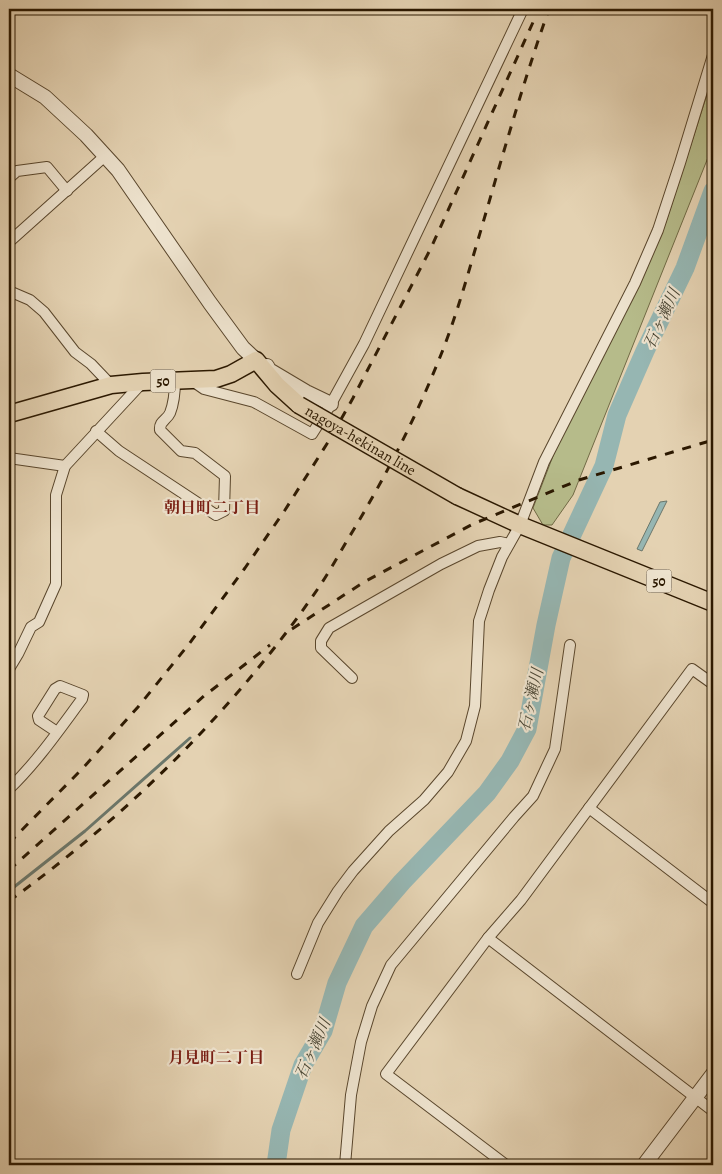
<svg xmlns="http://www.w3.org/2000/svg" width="722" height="1174" viewBox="0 0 722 1174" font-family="Alegreya,'Noto Serif JP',serif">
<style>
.green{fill:#b6bb8a;stroke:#706a45}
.water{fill:#96b6b2;stroke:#6b776b}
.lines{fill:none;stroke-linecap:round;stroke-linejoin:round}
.stream{stroke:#6b776b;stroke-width:3}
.river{stroke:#96b6b2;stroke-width:19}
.minor-casing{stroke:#59462c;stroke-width:12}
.tertiary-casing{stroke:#59462c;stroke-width:16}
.primary-casing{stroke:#2b1800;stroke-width:19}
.minor{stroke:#ede2cd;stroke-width:10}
.tertiary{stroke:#ede2cd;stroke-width:14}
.primary{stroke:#e4d2b2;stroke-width:16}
.rail{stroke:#2b1800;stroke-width:3;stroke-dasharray:9 9;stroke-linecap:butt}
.primary-bridge-casing{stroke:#2b1800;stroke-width:19;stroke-linecap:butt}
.primary-bridge{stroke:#e4d2b2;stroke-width:16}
.labels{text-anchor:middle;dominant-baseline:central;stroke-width:4.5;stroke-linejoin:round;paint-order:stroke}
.shield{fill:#ede2cd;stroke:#65553e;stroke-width:1}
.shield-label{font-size:14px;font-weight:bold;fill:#2b1800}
.street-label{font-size:15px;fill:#2b1800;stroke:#ede2cd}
.water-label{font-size:16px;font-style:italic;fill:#4b4735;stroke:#ede2cd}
.neighbourhood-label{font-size:16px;font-weight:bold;fill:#7a1f14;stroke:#ede2cd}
</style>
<rect width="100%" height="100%" fill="#e4d2b2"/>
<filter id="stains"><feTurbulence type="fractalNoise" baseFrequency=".004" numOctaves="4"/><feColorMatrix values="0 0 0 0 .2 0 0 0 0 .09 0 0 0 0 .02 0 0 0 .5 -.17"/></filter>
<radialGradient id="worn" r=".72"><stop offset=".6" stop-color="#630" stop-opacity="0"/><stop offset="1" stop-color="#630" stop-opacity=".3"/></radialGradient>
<!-- green -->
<polygon class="green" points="713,76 713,145 573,495 552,525 543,525 533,508 558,443 637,290 666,222"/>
<!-- water -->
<polygon class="water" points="667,501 642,551 637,549 660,502"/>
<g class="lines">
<!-- stream -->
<polyline class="stream" points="9,891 85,831 190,738"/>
<!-- river -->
<polyline class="river" points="276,1165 281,1130 303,1065 323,1031 337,983 364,926 402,882 487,793 510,761 527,729 546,625 561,558 604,466 617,415 645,351 685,268 713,191"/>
<defs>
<g id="minor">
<polyline points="9,178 17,171 47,167 67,191"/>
<polyline points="9,242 105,156"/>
<polyline points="9,291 30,300 44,312 75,352 91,364 111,385"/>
<polyline points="191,380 204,389 254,402 312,434 331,404 364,344 523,9"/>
<path d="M96,431l23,20 97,64 8,-4 1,-35 -30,-23 -14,-2 -21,-21c-1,-9 7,-10 10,-17 4,-10 5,-22 5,-33"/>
<polyline points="9,458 65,466"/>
<polyline points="9,669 18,654 31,627 39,622 56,584 56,495 65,466 142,383"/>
<polyline points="352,678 321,648 321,641 329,628 441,564 478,546 500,542 509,544"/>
<path d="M9,789c28,-27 50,-59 73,-90l1,-4 -23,-9 -5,3 -17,27 1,4 18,12"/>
<polyline points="589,808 713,903"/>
<polyline points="488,938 713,1111"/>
<polyline points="297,974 318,923 338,891 353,871 389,831 424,800 448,772 466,741 475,706 479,621 489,590 502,557 520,525 544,462 635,283 658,230 680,163 713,55"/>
<polyline points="345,1165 351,1095 361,1042 372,1006 391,965 514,817 533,796 555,749 570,645"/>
<polyline points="506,1165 386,1074 488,938 521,900 692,669 713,684"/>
</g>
<g id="tertiary">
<polyline points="9,75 45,97 86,135 118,170 210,303 243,348 256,360"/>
<polyline points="267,366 269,370 306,392 331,404"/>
<polyline points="644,1165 713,1074"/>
</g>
<g id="primary">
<polyline points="9,414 111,385 143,382 216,379 231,374 256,360 277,385 299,405"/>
<polyline points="457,496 520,525 713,603"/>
</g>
</defs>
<!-- minor casing -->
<use href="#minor" class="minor-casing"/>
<!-- tertiary casing -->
<use href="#tertiary" class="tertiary-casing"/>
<!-- primary casing -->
<use href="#primary" class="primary-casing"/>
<!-- minor -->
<use href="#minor" class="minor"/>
<!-- tertiary -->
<use href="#tertiary" class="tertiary"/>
<!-- primary -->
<use href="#primary" class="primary"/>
<!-- rail -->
<g class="rail">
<polyline points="292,629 364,582 473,524 579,480 713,440"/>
<polyline points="9,843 83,768 138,707 189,644 245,568 285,510 330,439 353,398 431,248 539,9"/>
<polyline points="9,870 204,696 270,645"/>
<path d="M9,901c117,-84 226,-192 308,-311 11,-16 21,-34 31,-51 34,-56 65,-115 90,-177 15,-36 26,-74 37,-112 24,-81 46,-162 74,-241"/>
</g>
<defs>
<g id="primary-bridge">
<path id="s1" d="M299,405l158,91"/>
</g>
</defs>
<!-- primary-bridge casing -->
<use href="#primary-bridge" class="primary-bridge-casing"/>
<!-- primary-bridge -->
<use href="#primary-bridge" class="primary-bridge"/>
</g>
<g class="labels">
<!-- shield labels -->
<g class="shield">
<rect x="150.5" y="369.5" width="25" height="23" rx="4"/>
<rect x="646.5" y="569.5" width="25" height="23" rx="4"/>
</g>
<g class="shield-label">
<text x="163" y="381">50</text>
<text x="659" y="581">50</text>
</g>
<!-- street labels -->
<g class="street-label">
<text stroke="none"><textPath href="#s1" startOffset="71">nagoya-hekinan line</textPath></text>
</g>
<!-- water labels -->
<g class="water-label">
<text transform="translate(662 319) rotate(-65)">石ヶ瀬川</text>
<text transform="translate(531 700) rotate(-77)">石ヶ瀬川</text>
<text transform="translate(313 1049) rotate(-66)">石ヶ瀬川</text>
</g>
<!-- neighbourhood labels -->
<g class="neighbourhood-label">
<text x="212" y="508">朝日町二丁目</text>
<text x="216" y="1058">月見町二丁目</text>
</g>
</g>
<!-- margin -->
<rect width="722" height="1174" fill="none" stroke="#e4d2b2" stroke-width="30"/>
<rect x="10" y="10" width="702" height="1154" fill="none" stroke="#2b1800" stroke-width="2.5"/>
<rect x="15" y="15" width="692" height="1144" fill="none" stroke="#2b1800"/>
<rect width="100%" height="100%" filter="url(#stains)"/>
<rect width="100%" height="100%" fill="url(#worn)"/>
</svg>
